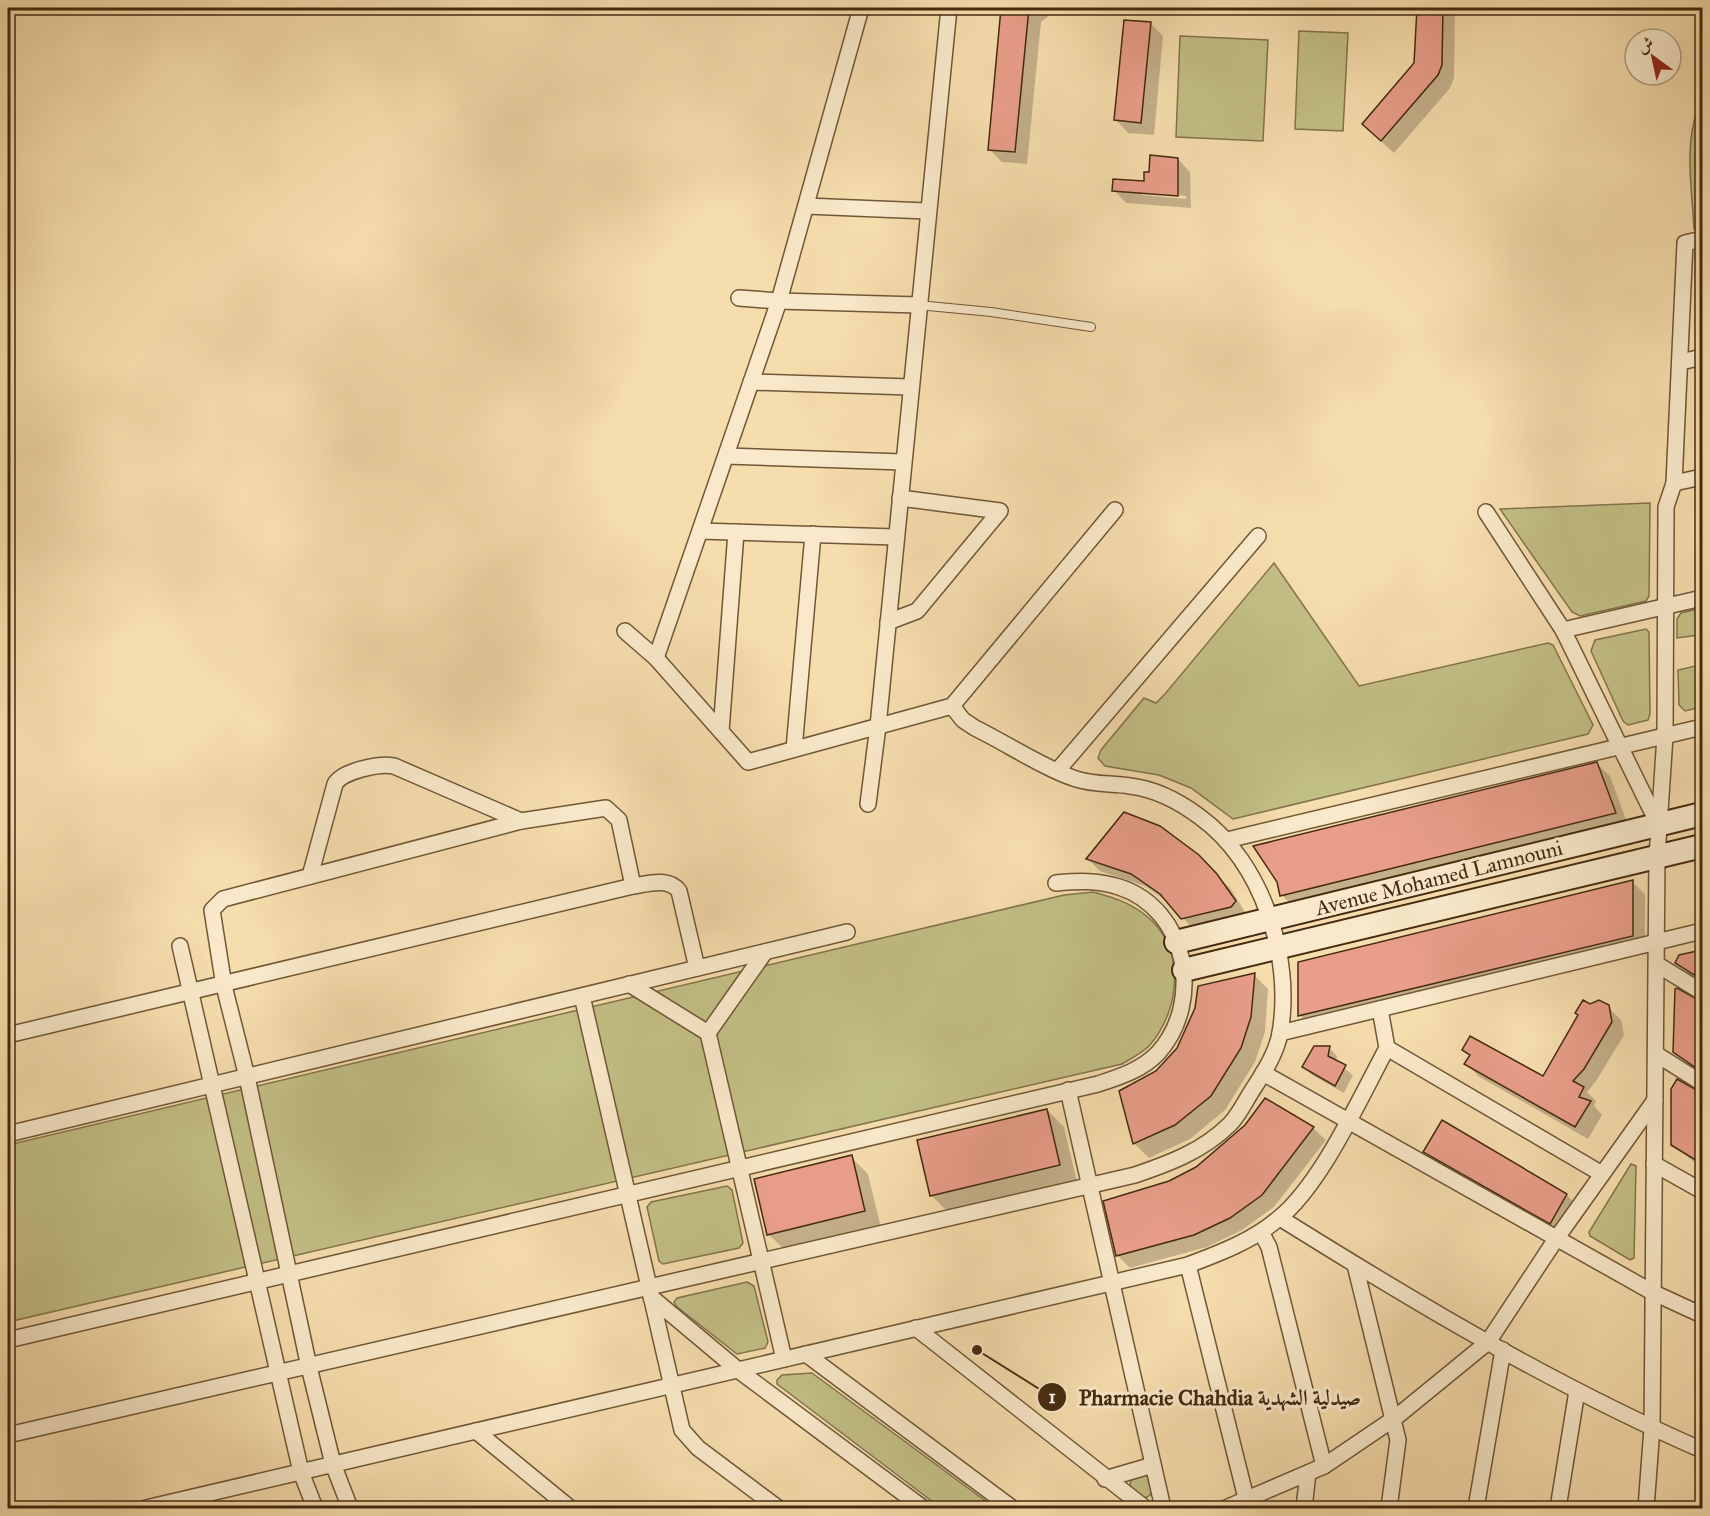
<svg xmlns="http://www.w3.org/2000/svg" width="1710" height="1516" viewBox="0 0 1710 1516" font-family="'IM FELL Great Primer',Amiri,serif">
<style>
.green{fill:#c2bf85;stroke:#83744a;stroke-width:1.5}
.shadow{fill:#0003;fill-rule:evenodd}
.building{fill:#e99e89;stroke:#442a0f;stroke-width:1.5}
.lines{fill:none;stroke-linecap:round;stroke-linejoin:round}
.lane-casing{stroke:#705736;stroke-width:10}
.street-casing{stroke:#705736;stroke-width:18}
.secondary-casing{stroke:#442a0f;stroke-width:26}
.lane{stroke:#f9e9ca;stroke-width:8}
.street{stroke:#f9e9ca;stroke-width:15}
.secondary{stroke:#f9e9ca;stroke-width:22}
.labels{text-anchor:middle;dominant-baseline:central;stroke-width:6;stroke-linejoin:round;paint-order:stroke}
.street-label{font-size:21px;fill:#442a0f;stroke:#f9e9ca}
.leader{fill:none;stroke:#442a0f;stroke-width:2}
.callout-dot{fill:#442a0f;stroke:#f9e9ca;stroke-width:2}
.mark-label{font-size:18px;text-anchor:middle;font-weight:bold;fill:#fff}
.callout-label{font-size:22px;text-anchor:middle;font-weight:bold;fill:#442a0f;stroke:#f9e9ca;stroke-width:6;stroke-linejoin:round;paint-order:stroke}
</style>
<rect width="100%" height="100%" fill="#f6ddad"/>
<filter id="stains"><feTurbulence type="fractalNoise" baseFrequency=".00333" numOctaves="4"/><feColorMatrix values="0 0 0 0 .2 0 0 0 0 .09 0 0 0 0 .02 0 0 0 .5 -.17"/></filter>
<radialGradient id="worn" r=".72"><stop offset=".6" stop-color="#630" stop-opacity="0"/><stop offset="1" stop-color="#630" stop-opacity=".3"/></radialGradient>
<!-- green -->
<g class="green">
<polygon points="1299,31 1348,33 1343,131 1295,129"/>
<polygon points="1180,36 1268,40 1263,141 1176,137"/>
<path d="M1698,108l4,2 -1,123 -7,-4c-2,-40 -10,-83 4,-121z"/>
<polygon points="1650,503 1649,596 1646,601 1580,616 1572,612 1500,509"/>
<polygon points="1274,563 1359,686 1548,643 1553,645 1593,725 1588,734 1233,819 1191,788 1159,775 1105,766 1098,758 1101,750 1144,698 1156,703 1165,694"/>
<polygon points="1702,608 1702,707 1685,711 1679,705 1678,670 1700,665 1696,647 1699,635 1677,638 1677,619 1681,613"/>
<polygon points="1646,629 1649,632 1650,714 1648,720 1628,725 1623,721 1591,651 1595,640"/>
<path d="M1093,892c19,5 35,10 51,22 43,32 37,96 5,132 -7,7 -19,13 -27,18l-1114,258v-177l1056,-250z"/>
<polygon points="1631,1164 1636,1166 1634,1258 1630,1260 1590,1236 1589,1232"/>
<polygon points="727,1186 732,1190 743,1243 739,1248 663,1264 659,1261 647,1207 651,1202"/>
<polygon points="747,1282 754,1286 768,1342 765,1348 737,1354 676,1306 674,1302 677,1298"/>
<polygon points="812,1373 995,1508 941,1508 777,1384 777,1380 782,1375"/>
<circle cx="1142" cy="1486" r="12"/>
</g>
<!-- shadow -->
<g class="shadow">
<polygon points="1003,8 1059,8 1041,22 1027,164 1002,162 989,149"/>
<polygon points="1071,8 1140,8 1139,13"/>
<polygon points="1221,8 1275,8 1275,11"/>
<polygon points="1419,8 1450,8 1455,12 1454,78 1450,88 1394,153 1376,137 1416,64"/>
<polygon points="1150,23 1163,36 1154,135 1128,133 1116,120"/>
<path d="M1178,159l12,13 1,36 -65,-5 -12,-13 31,-7zM1143,192l43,4v3l-44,-4z"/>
<polygon points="1597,764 1610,776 1628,825 1294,908 1282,895"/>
<polygon points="1088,859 1216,875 1230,888 1247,915 1195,931 1169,903 1145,886 1100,871"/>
<polygon points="1632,882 1645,894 1645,948 1312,1028 1300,1015"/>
<polygon points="1702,952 1702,985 1677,963 1680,956"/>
<polygon points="1254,975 1268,989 1265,1032 1255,1062 1225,1110 1190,1139 1149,1158 1134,1143 1121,1092 1156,1072"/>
<polygon points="1701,1003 1702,1003 1702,1076 1674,1051"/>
<polygon points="1590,1005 1608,1007 1621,1020 1624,1035 1596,1081 1587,1092 1596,1101 1594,1106 1602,1115 1588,1139 1478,1076 1466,1063 1471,1056 1464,1049 1543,1078"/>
<polygon points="1329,1048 1337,1056 1336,1062 1353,1075 1344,1093 1312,1075 1304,1067"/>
<polygon points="1701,1094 1702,1094 1702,1169 1673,1144"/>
<polygon points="1266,1100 1313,1128 1326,1140 1274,1207 1242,1230 1207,1247 1130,1268 1118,1256 1170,1183 1197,1168 1247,1126"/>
<polygon points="1047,1110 1064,1127 1077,1182 948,1212 931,1195"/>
<polygon points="1442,1122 1567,1195 1579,1208 1563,1235 1437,1164 1425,1152"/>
<polygon points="851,1157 868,1174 881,1228 786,1251 768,1234"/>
</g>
<!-- building -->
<g class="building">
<polygon points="1001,8 1029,8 1015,152 988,150"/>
<polygon points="1417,8 1443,8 1442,65 1438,75 1381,141 1362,124 1414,63"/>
<polygon points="1124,20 1151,22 1141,123 1114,120"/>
<polygon points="1150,155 1178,158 1178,196 1112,191 1113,179 1144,181 1144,172 1149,172"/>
<polygon points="1597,762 1616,813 1280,896 1277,882 1253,846"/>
<polygon points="1124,812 1160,826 1199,855 1217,874 1236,901 1231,907 1181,919 1160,894 1131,874 1086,859"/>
<polygon points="1633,880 1633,936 1298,1016 1298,962"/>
<polygon points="1702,950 1702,980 1675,963 1679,955"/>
<polygon points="1255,973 1251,1017 1241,1048 1211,1096 1175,1125 1133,1144 1119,1091 1156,1071 1177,1048 1195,1008 1198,986"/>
<polygon points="1677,988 1702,1002 1702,1072 1673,1052 1675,989"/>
<polygon points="1583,1000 1590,1004 1599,1000 1609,1005 1612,1022 1584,1069 1573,1081 1584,1087 1579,1097 1591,1101 1575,1127 1464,1064 1470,1055 1462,1050 1470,1036 1543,1076 1578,1015 1575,1013"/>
<polygon points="1314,1046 1330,1046 1328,1056 1346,1065 1335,1086 1302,1067"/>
<polygon points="1677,1079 1702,1093 1702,1164 1671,1145 1671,1089"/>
<polygon points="1265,1098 1314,1127 1262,1195 1230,1218 1194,1235 1116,1256 1103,1201 1169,1181 1196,1167 1245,1125"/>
<polygon points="1047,1109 1060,1165 930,1196 917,1140"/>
<polygon points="1442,1120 1567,1194 1550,1224 1423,1152"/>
<polygon points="852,1155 865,1211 767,1235 754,1179"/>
</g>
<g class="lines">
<defs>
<polyline id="lane" points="918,305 991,312 1091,327"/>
<g id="street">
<polyline points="806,206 927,211"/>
<polyline points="739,298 779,301 918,305"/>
<polyline points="1681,362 1702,357"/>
<polyline points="751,382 910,387"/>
<polyline points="726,456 903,462"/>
<polyline points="1674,483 1702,477"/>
<polyline points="1486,512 1563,630 1658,824"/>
<polyline points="700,531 896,537"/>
<polyline points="888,622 917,611 1000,511 900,498"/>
<polyline points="1563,630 1702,598"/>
<polyline points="625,631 656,658 748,762 952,706 1115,510"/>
<polyline points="656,658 779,301 861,8"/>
<polyline points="721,731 736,532"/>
<polyline points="794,749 813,534"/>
<polyline points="1058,770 1258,536"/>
<polyline points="868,804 878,726 949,8"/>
<polyline points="1227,840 1702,727"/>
<path d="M310,876l25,-92c7,-13 45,-21 59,-18l127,55"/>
<polyline points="180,946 301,1472 315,1508"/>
<polyline points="1658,965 1702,992"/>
<polyline points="629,984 708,1033 784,1359"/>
<polyline points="582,996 682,1430 698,1448 778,1508"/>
<polyline points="708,1033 765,952"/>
<polyline points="1280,1033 1702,931"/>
<path d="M8,1035l625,-149c15,-2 35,-9 46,5l18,77"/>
<polyline points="1387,1048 1602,1174"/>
<polyline points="1656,1054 1702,1083"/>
<polyline points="1263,1073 1652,1292 1702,1315"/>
<polyline points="1068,1090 1163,1508"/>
<polyline points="8,1134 847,932"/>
<polyline points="1654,1164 1702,1191"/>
<path d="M1280,1218c136,85 275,168 422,232"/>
<polyline points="1261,1232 1269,1247 1324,1466"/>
<polyline points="1188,1265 1246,1498"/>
<polyline points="1355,1265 1398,1440 1389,1508"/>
<polyline points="651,1297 738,1370 923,1508"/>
<polyline points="916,1328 1145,1508"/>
<path d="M8,1340l1090,-256c21,-7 44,-14 60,-31 46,-51 30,-144 -39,-166 -22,-7 -41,-6 -63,-4"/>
<polyline points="806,1354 1012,1508"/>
<polyline points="476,1431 570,1508"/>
<path d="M8,1435l1127,-260c35,-12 68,-24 95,-51 8,-8 14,-20 20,-30 12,-19 26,-39 30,-61 13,-75 -17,-170 -80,-216 -20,-15 -44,-28 -70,-31 -18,-3 -36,-1 -54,-7 -31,-10 -70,-36 -101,-51l-12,-8 -11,-14"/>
<polyline points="1105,1479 1153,1465"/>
<path d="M146,1508l1042,-243c32,-12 64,-24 90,-46 43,-34 82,-121 109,-171l-7,-39"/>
<polyline points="350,1508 333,1464 309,1367 247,1077 224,986 212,910 223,899 521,821 606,808 619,820 633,886"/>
<polyline points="1226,1508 1324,1466 1395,1418 1488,1342 1556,1239 1655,1100"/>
<polyline points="1304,1508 1308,1473"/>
<polyline points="1476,1508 1503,1350"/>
<polyline points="1558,1508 1577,1391"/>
<polyline points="1646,1508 1652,1428 1657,857 1665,736 1666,507 1674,483 1685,243 1702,239"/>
</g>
<g id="secondary">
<polyline points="1176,942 1702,814"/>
<polyline points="1184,970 1702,846"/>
</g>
</defs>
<!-- lane casing -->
<use href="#lane" class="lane-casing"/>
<!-- street casing -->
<use href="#street" class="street-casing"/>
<!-- secondary casing -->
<use href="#secondary" class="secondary-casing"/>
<!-- lane -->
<use href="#lane" class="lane"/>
<!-- street -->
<use href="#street" class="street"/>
<!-- secondary -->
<use href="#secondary" class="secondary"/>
</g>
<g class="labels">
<!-- street labels -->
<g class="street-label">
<text transform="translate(1439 878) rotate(-14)">Avenue Mohamed Lamnouni</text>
</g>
</g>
<!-- callouts -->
<path class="leader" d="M977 1350L1052 1397"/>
<g class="callout-dot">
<circle cx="977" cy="1350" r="6"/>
<circle cx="1052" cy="1397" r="15"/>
</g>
<g class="mark-label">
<text x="1052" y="1403">1</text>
</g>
<g class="callout-label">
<text x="1220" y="1405">Pharmacie Chahdia صيدلية الشهدية</text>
</g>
<!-- margin -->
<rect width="1710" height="1516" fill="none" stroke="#f6ddad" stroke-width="30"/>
<rect x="9" y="9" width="1692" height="1498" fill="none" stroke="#442a0f" stroke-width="3"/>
<rect x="15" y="15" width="1680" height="1486" fill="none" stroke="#442a0f" stroke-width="1.5"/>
<!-- north arrow -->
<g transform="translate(1653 57) rotate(327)"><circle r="28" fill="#f9e9ca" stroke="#b19d7f" stroke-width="1.5"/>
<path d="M0-4.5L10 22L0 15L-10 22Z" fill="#8f2418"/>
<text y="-9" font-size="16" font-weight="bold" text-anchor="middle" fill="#442a0f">ش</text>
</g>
<rect width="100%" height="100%" filter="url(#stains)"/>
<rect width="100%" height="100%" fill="url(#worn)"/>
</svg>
